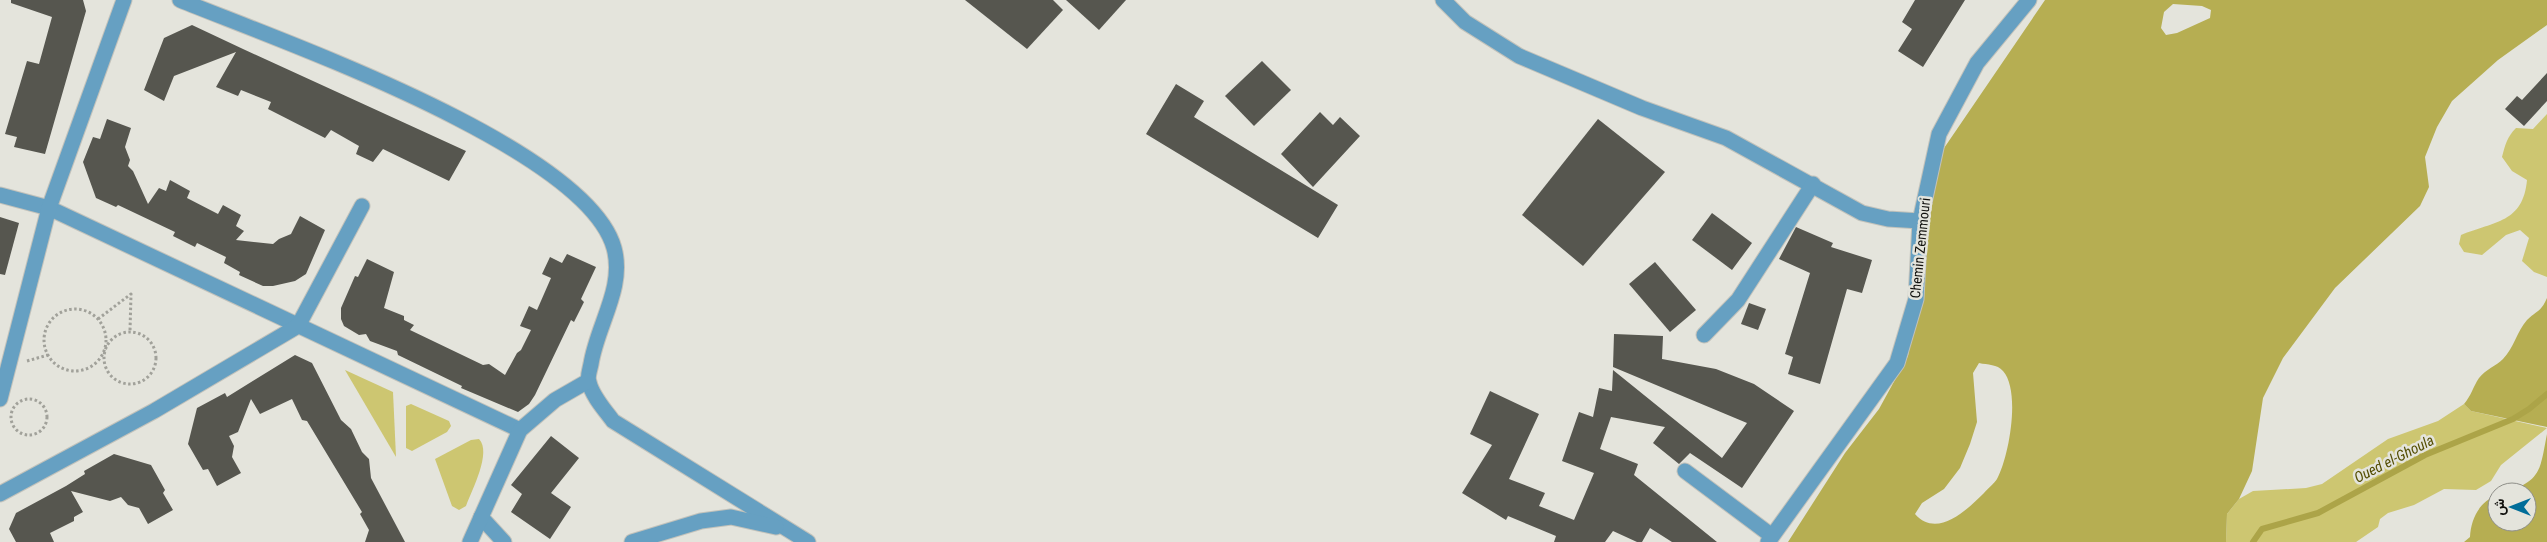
<svg xmlns="http://www.w3.org/2000/svg" width="2547" height="542" viewBox="0 0 2547 542" font-family="'Roboto Condensed',Vazirmatn,sans-serif">
<style>
.green{fill:#cdc671}
.forest{fill:#b6ae52;fill-rule:evenodd}
.lines{fill:none;stroke-linecap:round;stroke-linejoin:round}
.stream{stroke:#aca448;stroke-width:6}
.building{fill:#56564f}
.minor-casing{stroke:#c2c2bb;stroke-width:17}
.path{stroke:#a1a19a;stroke-width:3;stroke-dasharray:2.5 2.5;stroke-linecap:butt}
.minor{stroke:#66a0c2;stroke-width:15}
.labels{text-anchor:middle;dominant-baseline:central;stroke-width:5;stroke-linejoin:round;paint-order:stroke}
.street-label{font-size:14px;fill:#10100d;stroke:#e4e4dc}
.water-label{font-size:15px;font-style:italic;fill:#544e03;stroke:#e4e4dc}
</style>
<rect width="100%" height="100%" fill="#e4e4dc"/>
<!-- green -->
<g class="green">
<path d="M2547,114v163l-13,-5 -12,-11 7,-23 -9,-8 -14,5 -24,20 -18,-3 -5,-8 2,-9c34,-14 62,-12 66,-55l-15,-9 -10,-14c3,-12 5,-20 14,-29l17,1z"/>
<polygon points="345,370 393,392 396,457"/>
<polygon points="411,404 449,421 451,426 447,432 412,451 406,448 406,406"/>
<polygon points="2464,404 2471,411 2547,428 2501,465 2491,481 2476,490 2444,489 2414,505 2388,513 2380,519 2378,527 2356,542 2226,542 2227,514 2239,499 2253,491 2306,488 2322,484 2388,439 2438,421"/>
<path d="M479,439c13,13 -7,51 -13,67l-7,4 -7,-4 -17,-47 36,-19z"/>
</g>
<!-- forest -->
<g class="forest">
<path d="M2045,0h502v25l-49,35 -46,41 -15,26 -12,30 4,30 -9,19 -85,82 -52,70 -20,40 -11,73 -13,28 -12,15 -1,28h-438l57,-89 34,-44 29,-53 32,-202zM2173,4l29,2 9,4 -1,8 -33,15 -11,2 -5,-7 3,-16zM1979,363c9,2 18,1 24,8 18,20 6,86 -6,108 -3,5 -9,9 -13,14 -17,17 -47,46 -69,21l7,-11 22,-14 16,-21 10,-24 7,-22 -4,-49z"/>
<path d="M2547,298v129l-76,-16 -7,-7c7,-8 9,-17 15,-26 7,-9 17,-12 24,-19 11,-11 14,-28 24,-39 10,-10 14,-8 20,-22z"/>
<path d="M2547,434v108h-83l6,-5c1,-18 9,-35 27,-42v27h30v-30h-21c36,-12 34,-23 41,-58z"/>
</g>
<g class="lines">
<!-- stream -->
<polyline class="stream" points="2253,542 2262,529 2318,513 2425,455 2513,419 2529,409 2547,394"/>
</g>
<!-- building -->
<g class="building">
<polygon points="11,0 83,0 86,11 45,154 14,147 17,137 5,134 27,61 39,64 52,17 11,3"/>
<polygon points="965,0 1053,0 1063,10 1027,49"/>
<polygon points="1066,0 1126,0 1099,30"/>
<polygon points="1915,0 1965,0 1923,67 1898,51 1912,29 1902,22"/>
<polygon points="192,25 243,49 466,151 449,181 383,149 373,162 356,154 359,146 331,130 325,138 268,109 271,102 241,90 238,96 216,87 236,52 174,76 164,101 144,90 164,38"/>
<polygon points="1262,61 1291,90 1254,126 1225,96"/>
<polygon points="2547,73 2547,101 2524,126 2505,109 2517,96 2522,100"/>
<polygon points="1176,84 1204,101 1194,117 1338,205 1318,238 1146,134"/>
<polygon points="1320,112 1333,125 1340,117 1360,136 1313,187 1281,154"/>
<polygon points="107,119 131,128 125,147 130,160 128,166 133,171 148,204 159,188 166,191 170,180 190,191 187,198 218,214 223,205 241,215 236,226 244,231 236,240 273,244 279,239 291,234 300,216 325,230 306,274 295,281 273,286 263,286 239,275 240,272 224,263 226,257 197,243 195,247 173,236 175,232 118,205 116,207 96,198 83,162 93,137 100,139"/>
<polygon points="1598,119 1665,172 1583,266 1522,215"/>
<polygon points="1712,213 1752,243 1732,270 1692,240"/>
<polygon points="0,217 19,223 5,275 0,274"/>
<polygon points="1796,227 1833,243 1831,247 1872,260 1862,293 1847,289 1820,384 1788,374 1793,357 1785,354 1810,273 1779,259"/>
<polygon points="567,254 596,267 581,299 584,302 574,322 571,320 535,395 529,404 518,412 461,388 462,386 398,355 397,351 370,341 366,334 359,335 344,326 341,319 341,308 355,276 358,277 367,259 394,272 384,308 404,316 404,320 414,325 410,330 483,365 489,364 505,375 517,353 521,350 531,330 520,326 529,306 537,310 551,278 542,274 550,257 562,263"/>
<polygon points="1655,262 1696,310 1670,332 1629,284"/>
<polygon points="1749,303 1766,309 1758,330 1741,324"/>
<polygon points="1614,334 1663,336 1662,359 1716,369 1754,384 1794,411 1742,488 1690,453 1679,464 1653,443 1665,427 1611,417 1600,449 1638,464 1634,475 1717,542 1672,542 1650,528 1642,542 1637,542 1613,531 1605,542 1554,542 1556,536 1508,516 1506,520 1462,493 1492,445 1470,434 1490,391 1539,414 1509,479 1545,493 1539,506 1574,520 1594,473 1562,461 1579,412 1593,417 1599,388 1612,391 1613,370 1722,458 1747,423 1613,367"/>
<polygon points="295,355 312,363 341,420 351,429 362,452 369,459 371,478 405,542 365,542 369,530 360,514 362,512 307,421 302,420 292,399 260,414 251,399 238,432 229,436 234,446 232,457 241,473 217,486 208,469 203,470 188,444 197,408 225,393 227,397"/>
<polygon points="551,436 579,458 551,493 571,507 550,539 511,512 522,494 511,485"/>
<polygon points="114,454 151,465 165,490 163,493 173,510 148,524 139,508 128,505 121,497 110,501 71,491 83,512 74,517 74,521 50,533 54,542 16,542 9,529 16,513 66,486 85,474 84,471"/>
</g>
<g class="lines">
<defs>
<g id="minor">
<path d="M180,0c95,39 406,147 434,248 11,40 -17,77 -23,116 -1,5 -4,13 -2,18 3,14 16,28 24,39l195,121"/>
<polyline points="1443,0 1465,22 1519,56 1642,108 1726,138 1862,213 1888,219 1920,221"/>
<polyline points="0,195 49,208 520,430"/>
<polyline points="1704,335 1738,300 1813,184"/>
<polyline points="0,399 49,208 124,0"/>
<polyline points="1685,471 1772,536"/>
<polyline points="0,494 154,411 298,326 362,206"/>
<polyline points="481,517 504,542"/>
<polyline points="470,542 520,430 555,400 588,381"/>
<polyline points="632,542 701,521 731,517 776,527"/>
<polyline points="1768,542 1897,363 1916,299 1920,221 1939,134 1977,63 2029,0"/>
</g>
</defs>
<!-- minor casing -->
<use href="#minor" class="minor-casing"/>
<!-- path -->
<g class="path">
<circle cx="75" cy="340" r="31"/>
<polyline points="98,319 131,294 130,331"/>
<circle cx="130" cy="358" r="26"/>
<polyline points="27,361 48,355"/>
<circle cx="29" cy="417" r="18"/>
</g>
<!-- minor -->
<use href="#minor" class="minor"/>
</g>
<g class="labels">
<!-- street labels -->
<g class="street-label">
<text transform="translate(1920 248) rotate(-84)">Chemin Zemmouri</text>
</g>
<!-- water labels -->
<g class="water-label">
<text transform="translate(2394 459) rotate(-27)">Oued el-Ghoula</text>
</g>
</g>
<!-- north arrow -->
<g transform="translate(2512 507) rotate(270)"><circle r="24" fill="#e4e4dc" stroke="#8f8f89"/>
<path d="M0-4L9 19L0 12L-9 19Z" fill="#006d99"/>
<text y="-8" font-size="14" font-weight="bold" text-anchor="middle" fill="#10100d">ش</text>
</g>
</svg>
